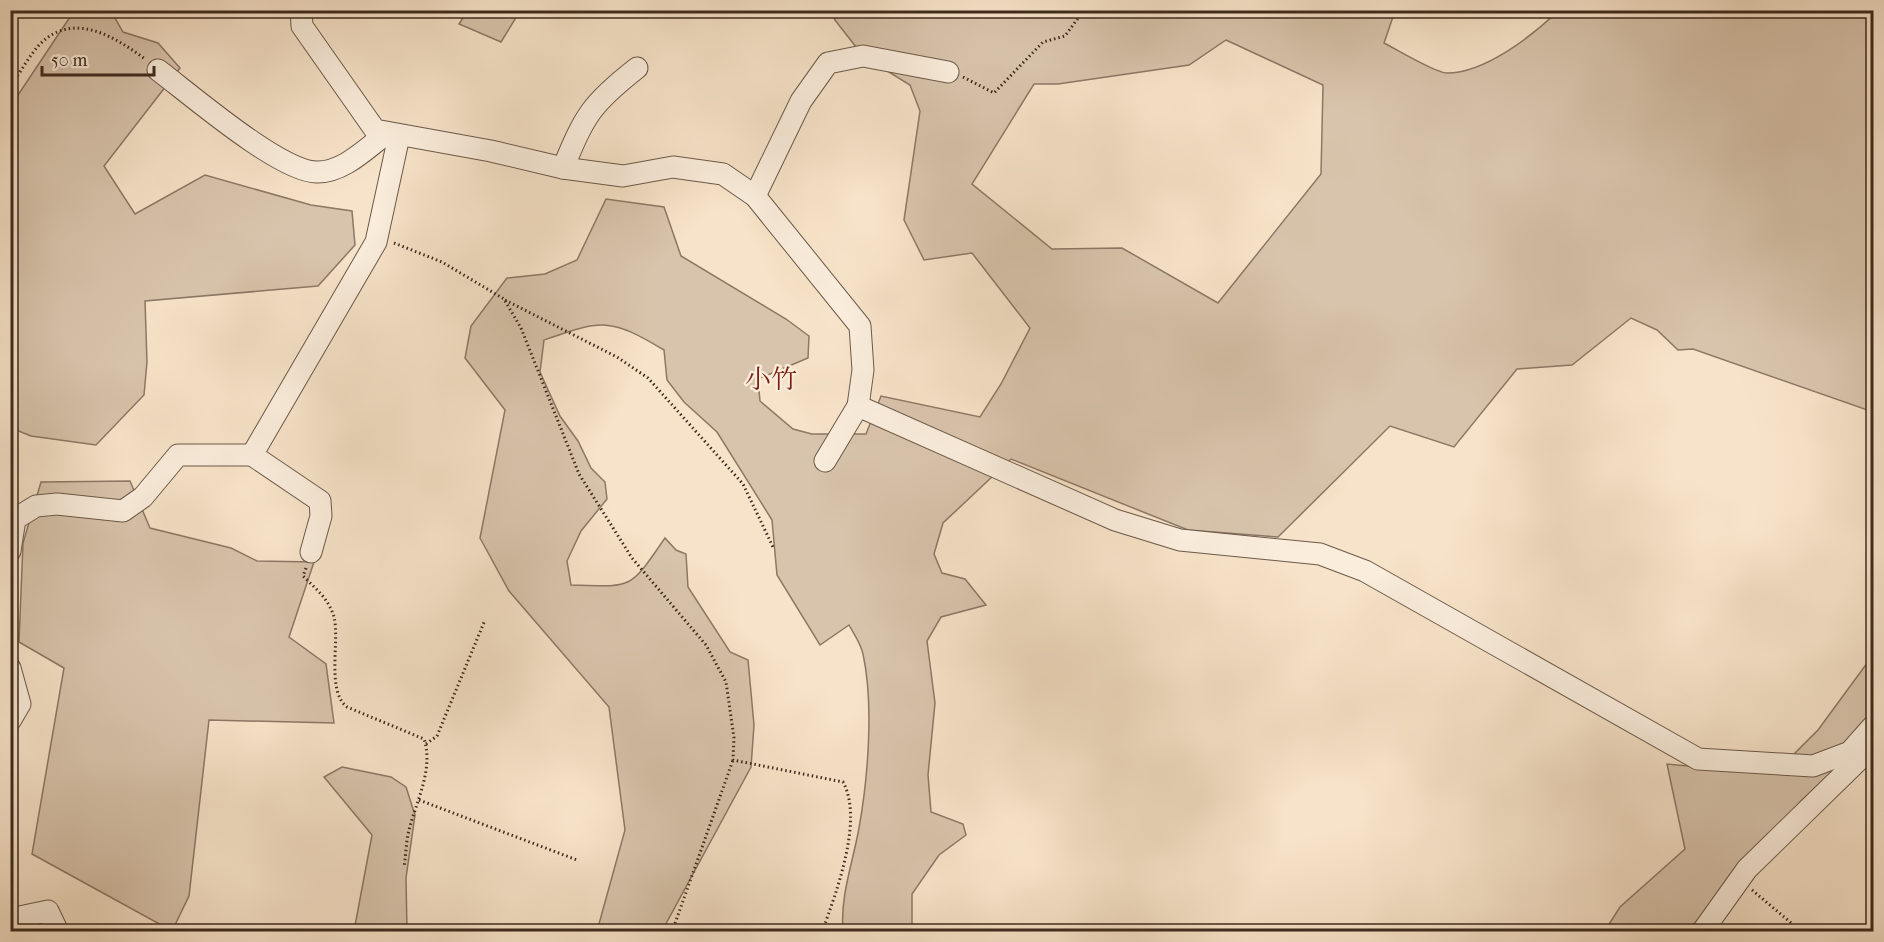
<svg xmlns="http://www.w3.org/2000/svg" width="1884" height="942" viewBox="0 0 1884 942" font-family="'IM FELL French Canon','Noto Serif JP',serif">
<style>
.green{fill:#d8c4ac;stroke:#8b7865;stroke-width:1.5;fill-rule:evenodd}
.lines{fill:none;stroke-linecap:round;stroke-linejoin:round}
.minor-casing{stroke:#6c5949;stroke-width:23}
.path{stroke:#3e2b1e;stroke-width:3;stroke-dasharray:1.5 3;stroke-linecap:butt}
.minor{stroke:#faeddc;stroke-width:21}
.labels{text-anchor:middle;dominant-baseline:central;stroke-width:4.5;stroke-linejoin:round;paint-order:stroke}
.quarter-label{font-size:26px;fill:#7a1f14;stroke:#faeddc}
</style>
<rect width="100%" height="100%" fill="#f7e3c9"/>
<filter id="stains"><feTurbulence type="fractalNoise" baseFrequency=".00333" numOctaves="4"/><feColorMatrix values="0 0 0 0 .2 0 0 0 0 .09 0 0 0 0 .02 0 0 0 .5 -.17"/></filter>
<radialGradient id="worn" r=".72"><stop offset=".6" stop-color="#630" stop-opacity="0"/><stop offset="1" stop-color="#630" stop-opacity=".3"/></radialGradient>
<!-- green -->
<g class="green">
<polygon points="468,10 520,10 520,11 501,42 459,24"/>
<polygon points="74,11 111,11 123,32 158,43 180,68 104,166 135,214 205,175 311,205 352,211 355,245 318,286 145,301 147,362 144,395 96,445 31,436 11,428 10,107"/>
<path d="M831,11h564l-11,32c12,6 53,31 63,30 38,0 85,-37 111,-62h315v401l-180,-63 -15,1 -21,-20 -26,-12 -59,47 -55,4 -63,78 -64,-21 -112,111 -90,-7 -177,-71 -68,64 -9,31 8,19 23,6 21,26 -45,12 -14,24 8,62 -7,72 3,37 32,12 3,11 -27,20 -27,39v37h-69c-3,-35 10,-69 16,-103 9,-50 15,-124 4,-174 -2,-10 -9,-20 -14,-29l-29,20 -43,-70 -5,-55 -55,-88 -33,-30 -17,-22 -3,-30c-55,-33 -62,-30 -120,-10l-4,32 20,44 18,25 13,27 14,14 2,17 -26,32 -14,30 4,24c63,2 58,5 94,-47l11,12 10,4 2,33 42,65 18,8 6,65 -3,42 -89,164h-65l28,-101 -16,-123 -100,-116 -29,-53 25,-128 -40,-52 6,-32 36,-48 38,-4 32,-14 29,-61 58,8 17,49 105,63 23,17 -1,22 -50,21 2,22 33,28 19,5h54l15,-38 99,21 21,-33 29,-56 -58,-75 -48,7 -20,-40 16,-109 -10,-26 -47,-29 -28,-36zM1226,40l97,45 -2,89 -103,129 -96,-55 -70,1 -80,-65 62,-100h24l131,-19z"/>
<polygon points="130,481 150,528 231,548 257,561 314,562 289,637 326,664 334,723 209,720 189,896 172,931 32,854 64,668 19,642 23,543 41,482"/>
<polygon points="1873,655 1873,733 1801,801 1688,931 1604,932 1620,907 1685,849 1667,764 1774,774 1818,730"/>
<polygon points="342,767 391,777 406,787 415,815 406,878 407,931 354,931 372,835 324,777"/>
</g>
<g class="lines">
<defs>
<g id="minor">
<polyline points="301,10 302,26 375,130 491,151 563,168 623,176 673,167 723,174 755,196 860,326 863,370 858,406 825,461"/>
<path d="M158,70c32,24 121,101 158,102 27,1 51,-24 71,-39"/>
<path d="M563,168c22,-53 28,-64 74,-100"/>
<polyline points="755,196 801,101 828,63 863,56 948,72"/>
<polyline points="858,406 1115,520 1180,540 1320,554 1365,571 1698,759 1813,766 1850,752 1874,725"/>
<polyline points="10,551 15,519 36,506 57,504 123,511 143,497 178,455 252,455"/>
<polyline points="311,552 321,516 320,501 252,455 376,242 399,136"/>
<polyline points="10,668 20,704 10,721"/>
<polyline points="10,919 48,911 58,932"/>
<polyline points="1702,932 1747,869 1872,747"/>
</g>
</defs>
<!-- minor casing -->
<use href="#minor" class="minor-casing"/>
<!-- path -->
<g class="path">
<polyline points="963,77 994,93 1043,42 1065,36 1084,10"/>
<path d="M10,87c10,-14 19,-31 30,-43 33,-33 74,-8 105,15"/>
<path d="M394,243l48,19 62,37 17,29 58,146 53,84 74,87 20,37 8,56 -1,22 110,22c21,38 -7,111 -21,150"/>
<polyline points="505,300 617,357 648,378 743,484 773,547"/>
<path d="M306,568l-3,8c12,12 26,23 31,41 6,24 -8,74 13,90l77,32c10,30 -8,63 -15,91 -3,12 -3,25 -5,37"/>
<polyline points="426,744 437,736 485,620"/>
<polyline points="419,800 577,860"/>
<polyline points="1752,890 1802,932"/>
<polyline points="672,932 733,760"/>
</g>
<!-- minor -->
<use href="#minor" class="minor"/>
</g>
<g class="labels">
<!-- quarter labels -->
<g class="quarter-label">
<text x="771" y="379">小竹</text>
</g>
</g>
<!-- margin -->
<rect width="1884" height="942" fill="none" stroke="#f7e3c9" stroke-width="36"/>
<rect x="12" y="12" width="1860" height="918" fill="none" stroke="#3e2b1e" stroke-width="3"/>
<rect x="18" y="18" width="1848" height="906" fill="none" stroke="#3e2b1e" stroke-width="1.5"/>
<!-- scale -->
<path d="M42 66v9h112v-9" fill="none" stroke="#3e2b1e" stroke-width="3"/>
<text x="51" y="66" font-size="18" fill="#3e2b1e" stroke="#faeddc" stroke-width="4.5" paint-order="stroke">50 m</text>
<rect width="100%" height="100%" filter="url(#stains)"/>
<rect width="100%" height="100%" fill="url(#worn)"/>
</svg>
